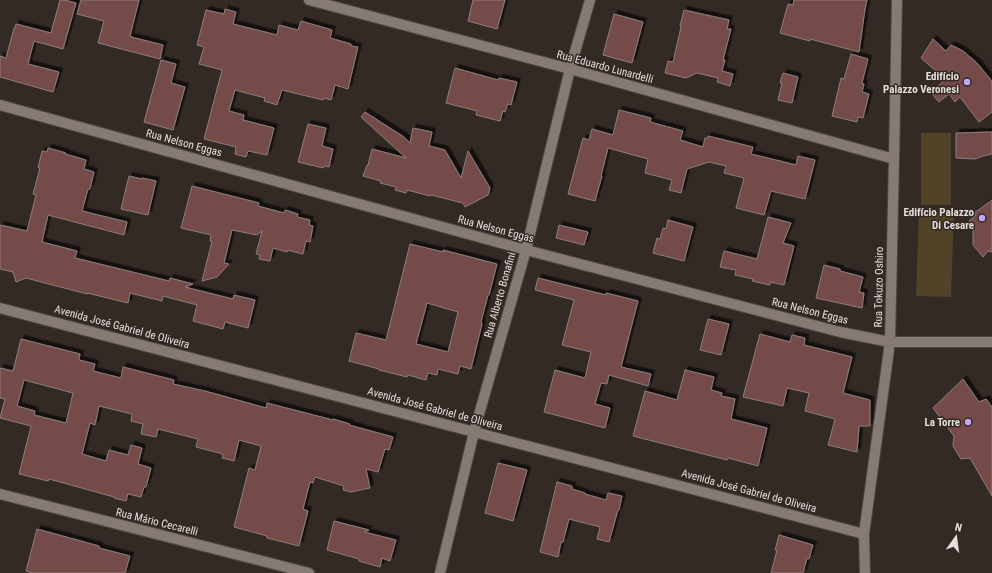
<svg xmlns="http://www.w3.org/2000/svg" width="992" height="573" viewBox="0 0 992 573" font-family="'Roboto Condensed',sans-serif">
<style>
.green{fill:#514328}
.building{fill:#754b49;stroke:#8b7e7d;fill-rule:evenodd;filter:url(#shadow)}
.lines{fill:none;stroke-linecap:round;stroke-linejoin:round}
.minor-casing{stroke:#504743;stroke-width:12}
.minor{stroke:#867a75;stroke-width:10}
.poi-dot{fill:#c1a8f3;stroke:#332925;stroke-width:1.5}
.labels{text-anchor:middle;dominant-baseline:central;stroke-width:3;stroke-linejoin:round;paint-order:stroke}
.street-label{font-size:11px;fill:#e5dedb;stroke:#332925}
.poi-label{font-size:11px;font-weight:bold;fill:#e5dedb;stroke:#332925;text-anchor:end}
</style>
<defs>
<filter id="shadow"><feDropShadow dx="3.5" dy="-3.5" stdDeviation="0" flood-color="#0009"/></filter>
</defs>
<rect width="100%" height="100%" fill="#332925"/>
<!-- green -->
<g class="green">
<rect x="921" y="133" width="30" height="72"/>
<polygon points="919,211 954,212 951,297 916,296"/>
</g>
<!-- building -->
<g class="building">
<polygon points="60,0 64,0 76,3 63,49 34,41 28,64 59,72 53,92 0,77 0,56 6,58 14,28 15,28 16,24 51,33"/>
<polygon points="81,0 139,0 130,36 131,36 131,37 163,45 160,59 98,43 104,21 77,14"/>
<polygon points="473,0 505,0 497,29 468,21"/>
<polygon points="794,0 867,0 865,9 859,52 810,39 810,41 780,33 788,4 793,5"/>
<polygon points="225,9 236,12 233,24 277,35 279,25 298,30 301,21 332,30 330,38 351,44 351,46 358,47 348,89 335,85 331,100 324,98 323,100 282,90 277,105 264,101 265,98 235,90 229,111 244,115 243,120 274,128 267,155 248,151 246,157 235,154 236,147 204,139 222,70 199,64 204,47 197,45 206,10 224,14"/>
<polygon points="684,10 729,20 727,29 731,29 723,60 725,60 722,71 733,74 730,86 717,82 718,78 697,73 686,78 665,73 668,61 673,62 681,27 680,26"/>
<polygon points="614,14 643,22 632,63 603,55"/>
<polygon points="933,39 946,51 951,45 963,51 977,63 991,80 992,84 992,112 979,122 960,97 955,102 949,94 939,102 931,93 945,79 921,58"/>
<polygon points="851,54 868,59 862,83 864,84 862,92 869,94 863,118 858,117 857,122 832,116 841,78 844,79"/>
<polygon points="161,60 176,64 171,83 185,87 173,130 144,122"/>
<polygon points="455,68 498,80 499,78 517,82 511,105 508,104 505,112 503,111 500,121 476,115 477,111 446,103"/>
<polygon points="783,73 798,77 792,103 778,100 782,83 780,83"/>
<polygon points="619,110 651,118 650,122 683,131 680,140 703,147 705,138 708,138 708,136 753,147 751,154 784,162 796,165 798,156 815,160 805,199 771,191 764,215 736,208 744,178 724,173 726,166 709,162 687,169 681,193 669,190 672,180 645,173 648,159 608,148 601,176 602,176 595,201 568,194 583,138 589,140 592,129 613,135"/>
<polygon points="365,112 404,137 410,143 413,128 432,132 429,146 445,150 461,178 468,151 490,188 488,195 465,207 463,203 431,195 430,196 407,190 406,193 395,190 396,187 380,183 381,181 363,176 367,165 368,165 372,149 406,158 361,117"/>
<polygon points="308,124 326,128 322,146 333,149 329,167 324,166 323,168 298,162"/>
<polygon points="992,132 992,154 983,156 975,159 956,158 956,133"/>
<polygon points="48,148 66,153 65,154 86,160 84,169 94,172 90,189 88,189 82,211 127,222 124,235 48,215 42,242 77,251 75,258 169,281 170,278 193,284 185,287 233,299 234,295 255,300 248,328 225,322 223,329 193,321 197,305 163,296 162,301 130,293 128,303 87,293 87,294 26,278 16,282 13,272 0,269 0,225 27,231 36,195 33,194 40,168 38,168 42,151 47,152"/>
<polygon points="129,176 142,179 142,178 156,181 148,215 121,209"/>
<polygon points="192,186 259,203 258,206 284,213 285,210 298,214 297,217 310,220 309,225 313,226 310,242 306,241 303,254 287,250 287,252 273,248 270,261 259,259 260,255 256,254 262,231 257,235 232,230 224,263 229,264 217,277 202,281 212,241 210,241 211,235 181,228"/>
<polygon points="992,200 992,252 988,251 983,257 973,245 973,224 969,221 976,215 974,213"/>
<polygon points="768,217 791,223 783,243 794,246 784,285 770,282 770,285 752,281 753,279 735,275 736,270 720,267 724,251 757,259"/>
<polygon points="668,220 693,227 684,261 653,253 657,238 660,239 663,228 666,229"/>
<polygon points="559,225 588,232 584,245 556,238"/>
<path d="M410,244l33,8v-2l54,14 -8,31h-1l-7,27 1,2 -11,45 -11,-3 -2,8 -20,-5 -1,6 -9,-2 -2,7 -18,-5 -1,2 -28,-7v-1l-30,-8 7,-28 30,7zM427,303l31,9 -10,40 -32,-8z"/>
<polygon points="824,265 840,269 840,271 863,277 859,292 864,293 862,308 816,298"/>
<polygon points="538,278 606,295 606,293 638,301 621,367 651,374 648,386 609,375 607,384 601,383 595,404 610,408 605,428 544,412 555,370 585,378 591,352 562,345 574,300 535,290"/>
<polygon points="708,319 729,324 721,355 700,350"/>
<polygon points="760,334 790,342 792,335 805,338 804,345 852,357 843,393 870,400 870,426 859,426 857,452 828,445 835,419 805,411 809,393 787,388 783,406 743,397"/>
<path d="M21,339l59,15 -1,6 16,4 -2,7 28,7 2,-11 51,13 -1,4 32,7 61,17 1,-5 66,17v-1l17,5 -1,1 44,12 -4,13 -4,-1 -7,23 -12,-3 4,19 -19,4 -8,-2 1,-4 -29,-9 -2,6 -3,-1 -7,27 5,2 -9,35 -32,-8v-2l-33,-9 15,-59 6,2 6,-24 -22,-6 -5,21 -12,-3 1,-4 -27,-7 2,-8 -40,-10 -2,8 -15,-3 2,-10 -12,-3 1,-7 -33,-8 -4,19 -5,-2 -8,31 24,7 3,-11 19,5 3,-10 11,3 -4,16 13,4 -5,19h-2l-3,10 -13,-3 -2,7 -12,-3v-1l-65,-18 -1,2 -29,-7 12,-48 -31,-8 5,-19 -5,-1v-30l13,3zM24,380l49,13 -7,30 -32,-8 1,-4 -18,-5z"/>
<polygon points="685,370 714,377 711,390 722,393 721,396 735,399 731,419 767,428 758,466 728,458 727,460 633,436 645,391 677,400"/>
<polygon points="963,379 979,402 986,399 992,407 992,496 970,458 961,459 953,446 954,436 933,408"/>
<polygon points="498,463 527,470 513,521 485,513"/>
<polygon points="557,482 572,486 572,489 585,493 585,494 606,500 608,493 622,496 619,510 618,510 609,542 597,539 600,527 569,519 563,542 561,542 558,557 540,552"/>
<polygon points="334,521 369,530 364,532 396,540 390,561 382,558 380,567 359,561 359,559 327,550"/>
<polygon points="37,529 99,546 99,548 130,556 125,573 32,573 26,571"/>
<polygon points="779,535 813,545 809,559 807,558 803,573 771,573 777,550 775,550"/>
</g>
<g class="lines">
<defs>
<g id="minor">
<polyline points="309,0 570,69 894,159"/>
<polyline points="0,105 526,250 840,332 890,342 992,342"/>
<polyline points="0,308 864,534"/>
<polyline points="0,494 309,573"/>
<polyline points="440,573 474,432 526,250 570,69 590,0"/>
<polyline points="865,573 864,534 890,342 894,159 897,0"/>
</g>
</defs>
<!-- minor casing -->
<use href="#minor" class="minor-casing"/>
<!-- minor -->
<use href="#minor" class="minor"/>
</g>
<!-- markers -->
<g class="poi-dot">
<circle cx="967" cy="82" r="4"/>
<circle cx="982" cy="218" r="4"/>
<circle cx="968" cy="422" r="4"/>
</g>
<g class="labels">
<!-- street labels -->
<g class="street-label">
<text transform="translate(605 67) rotate(15)">Rua Eduardo Lunardelli</text>
<text transform="translate(184 143) rotate(15)">Rua Nelson Eggas</text>
<text transform="translate(496 229) rotate(15)">Rua Nelson Eggas</text>
<text transform="translate(879 287) rotate(-89)">Rua Tokuzo Oshiro</text>
<text transform="translate(500 295) rotate(-74)">Rua Alberto Bonafini</text>
<text transform="translate(810 311) rotate(14)">Rua Nelson Eggas</text>
<text transform="translate(122 327) rotate(15)">Avenida José Gabriel de Oliveira</text>
<text transform="translate(435 409) rotate(15)">Avenida José Gabriel de Oliveira</text>
<text transform="translate(749 491) rotate(15)">Avenida José Gabriel de Oliveira</text>
<text transform="translate(157 522) rotate(14)">Rua Mário Cecarelli</text>
</g>
<!-- poi labels -->
<g class="poi-label">
<text x="959" y="76">Edifício<tspan x="959" dy="13">Palazzo Veronesi</tspan></text>
<text x="974" y="212">Edifício Palazzo<tspan x="974" dy="13">Di Cesare</tspan></text>
<text x="960" y="422">La Torre</text>
</g>
</g>
<!-- north arrow -->
<g transform="translate(956 537) rotate(14)" stroke="#332925" stroke-width="3" paint-order="stroke">
<path d="M0-3L7 15L0 10L-7 15Z" fill="#e5dedb"/>
<text y="-6" font-size="11" font-weight="bold" text-anchor="middle" fill="#e5dedb">N</text>
</g>
</svg>
